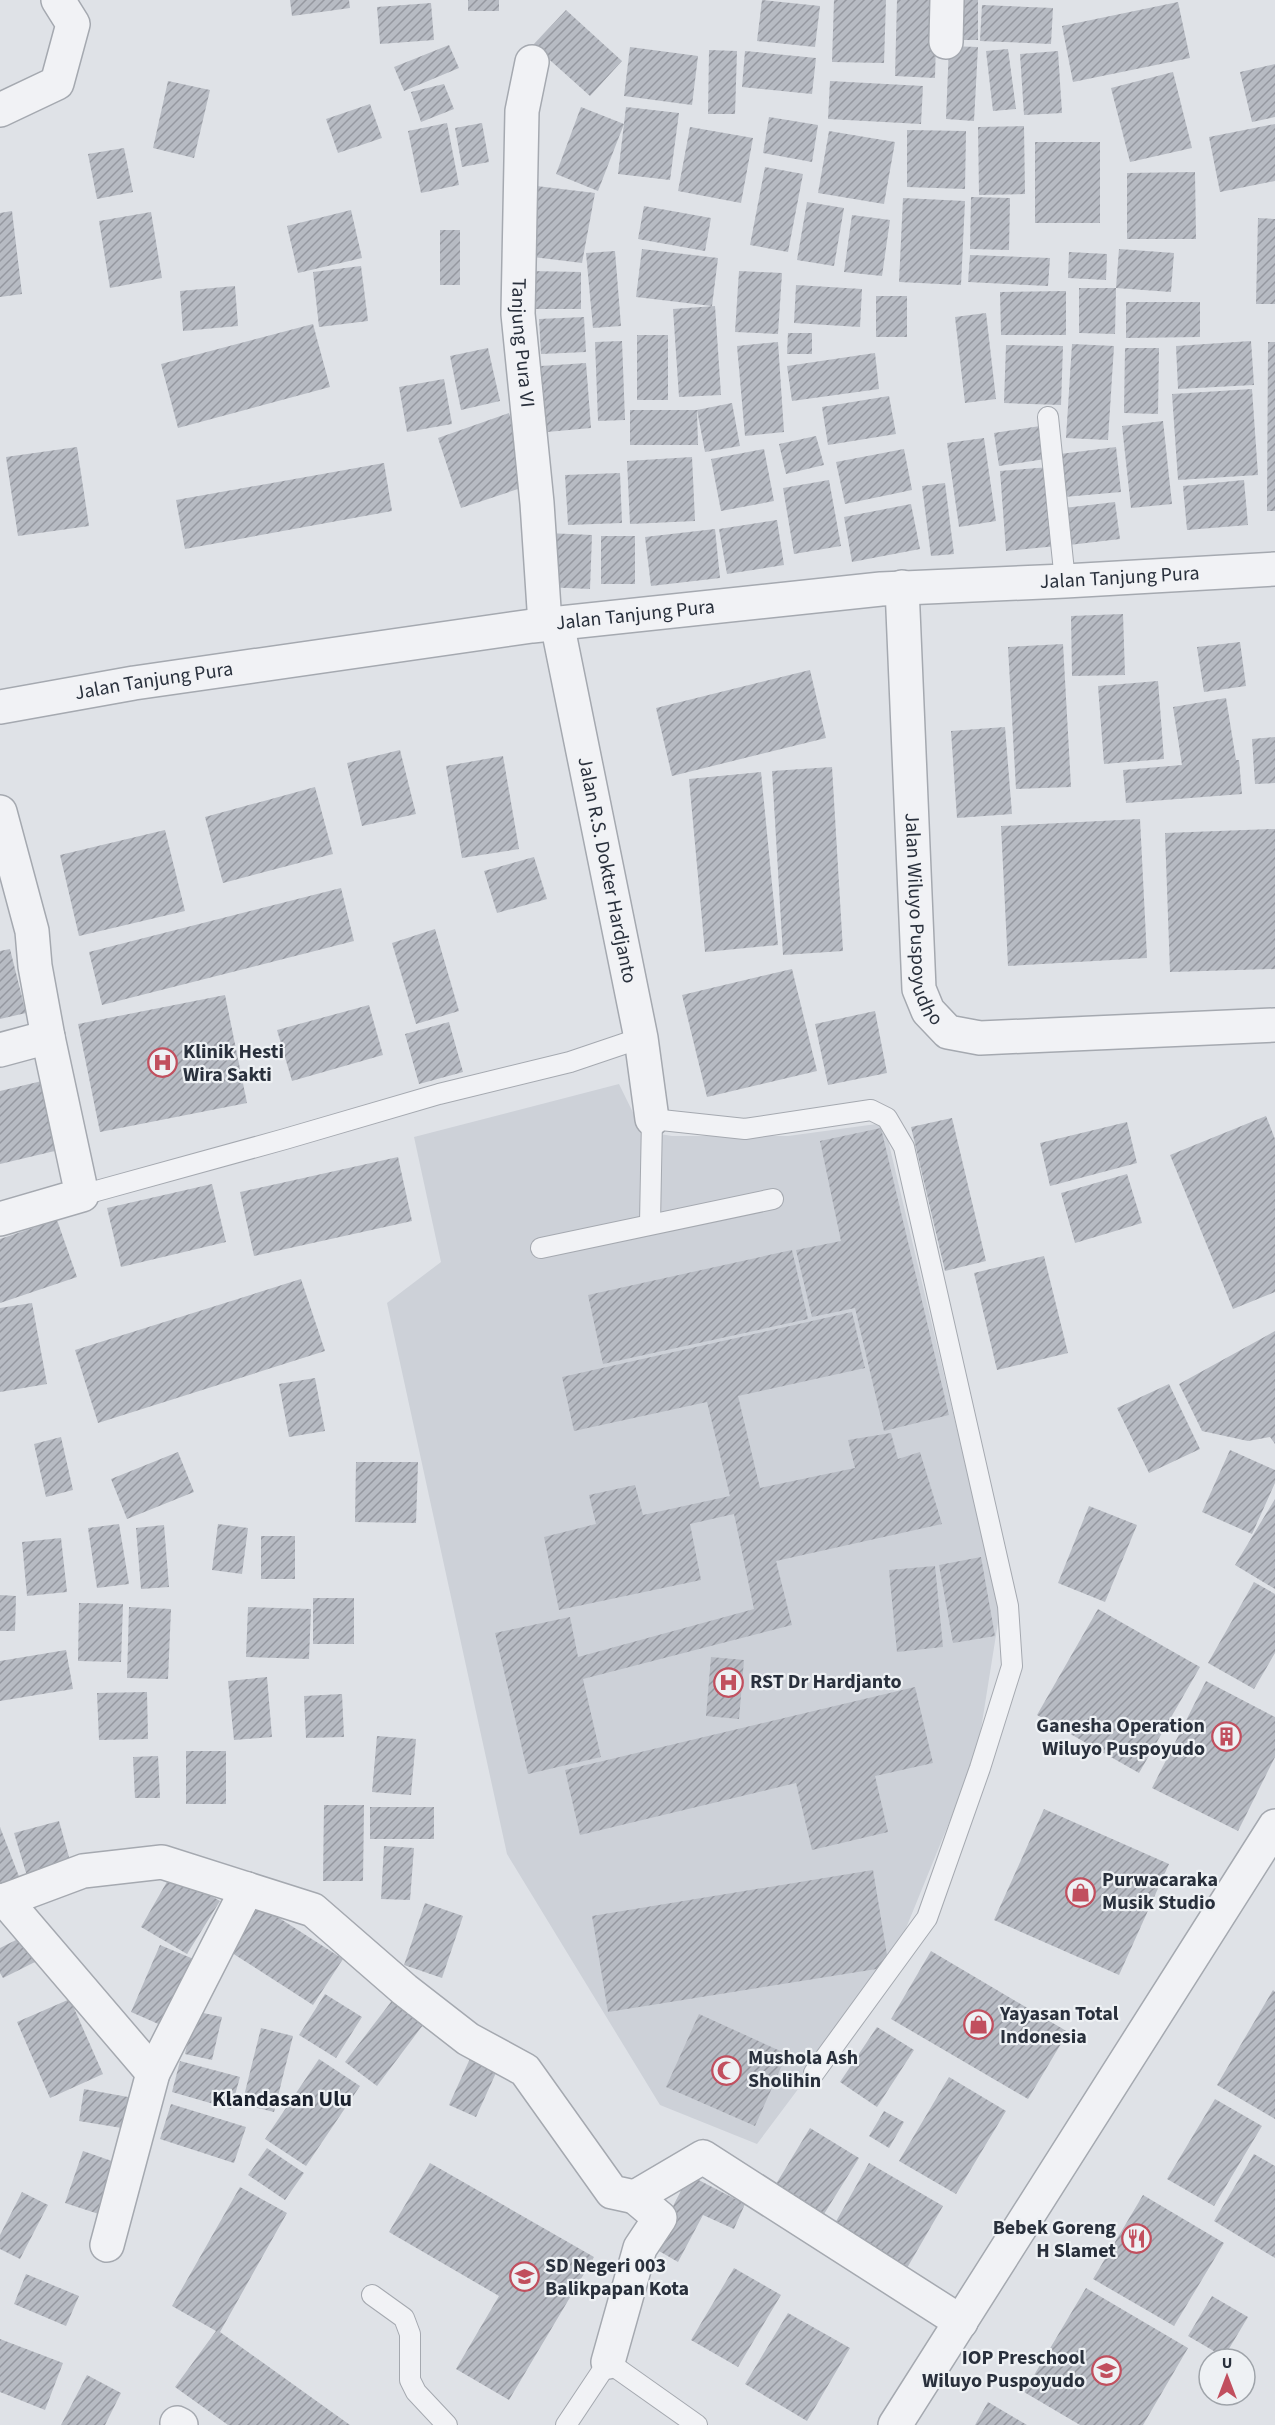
<svg xmlns="http://www.w3.org/2000/svg" width="1275" height="2425" viewBox="0 0 1275 2425" font-family="'Source Sans 3',sans-serif">
<style>
.built{fill:#cdd1d8}
.building{fill:url(#building-hatch)}
.lines{fill:none;stroke-linecap:round;stroke-linejoin:round}
.service-casing{stroke:#a5a9b0;stroke-width:22}
.minor-casing{stroke:#a5a9b0;stroke-width:36}
.tertiary-casing{stroke:#a5a9b0;stroke-width:36}
.service{stroke:#f1f2f5;stroke-width:20}
.minor{stroke:#f1f2f5;stroke-width:33}
.tertiary{stroke:#f1f2f5;stroke-width:33}
.labels{text-anchor:middle;dominant-baseline:central;stroke-width:4.5;stroke-linejoin:round;paint-order:stroke}
.street-label{font-size:20px;fill:#29303c;stroke:#eef1f4}
.poi-label{font-size:20px;font-weight:bold;fill:#29303c;stroke:#eef1f4;text-anchor:start}
.quarter-label{font-size:22px;font-weight:bold;fill:#1b212d;stroke:#eef1f4}
</style>
<defs>
<pattern id="building-hatch" width="6" height="6" patternUnits="userSpaceOnUse" patternTransform="scale(1.5)"><rect width="6" height="6" fill="#b7bbc3"/><path d="M-1 1l2-2M0 6l6-6M5 7l2-2" fill="none" stroke="#9598a0"/></pattern>
</defs>
<rect width="100%" height="100%" fill="#dfe2e7"/>
<!-- built -->
<polygon class="built" points="619,1084 642,1131 672,1136 788,1136 884,1123 1000,1610 977,1754 891,1965 757,2144 660,2105 507,1854 387,1303 441,1262 414,1137"/>
<!-- building -->
<g class="building">
<polygon points="290,0 349,0 350,8 292,16"/>
<rect x="468" y="0" width="31" height="11"/>
<polygon points="762,0 820,6 815,47 757,41"/>
<polygon points="834,0 886,0 884,63 832,62"/>
<polygon points="897,0 937,0 935,78 895,76"/>
<rect x="955" y="0" width="23" height="40"/>
<polygon points="1178,2 1190,58 1073,82 1062,26"/>
<polygon points="431,3 434,40 380,44 377,7"/>
<polygon points="982,5 1053,8 1051,44 980,41"/>
<polygon points="566,10 622,61 590,96 533,45"/>
<polygon points="449,45 459,68 404,91 394,67"/>
<polygon points="949,46 978,47 974,121 946,119"/>
<polygon points="630,47 698,56 692,105 624,96"/>
<polygon points="1008,49 1016,109 993,111 986,51"/>
<polygon points="709,50 737,51 735,114 708,114"/>
<polygon points="745,51 816,58 812,94 742,87"/>
<polygon points="1058,51 1062,113 1024,115 1020,54"/>
<polygon points="1275,64 1275,117 1252,122 1240,72"/>
<polygon points="1173,72 1192,148 1130,162 1111,88"/>
<polygon points="168,81 210,90 194,158 153,148"/>
<polygon points="830,81 923,86 921,124 828,119"/>
<polygon points="444,84 454,109 421,122 411,92"/>
<polygon points="370,104 382,138 338,153 326,119"/>
<polygon points="581,107 624,124 598,191 556,174"/>
<polygon points="626,107 679,113 670,180 618,174"/>
<polygon points="769,117 818,125 812,162 763,153"/>
<polygon points="447,123 459,185 421,193 408,131"/>
<polygon points="482,123 489,162 462,167 455,128"/>
<polygon points="1275,124 1275,181 1220,192 1209,137"/>
<polygon points="1024,126 1025,194 979,195 978,127"/>
<polygon points="690,127 753,138 741,203 678,191"/>
<polygon points="907,130 966,131 965,189 907,187"/>
<polygon points="829,131 895,142 884,204 818,193"/>
<rect x="1035" y="142" width="65" height="81"/>
<polygon points="124,148 133,192 97,199 88,154"/>
<polygon points="765,167 803,174 788,252 750,245"/>
<polygon points="1195,172 1196,239 1127,239 1127,173"/>
<polygon points="528,185 595,193 582,263 525,256"/>
<polygon points="971,197 1010,198 1009,250 970,249"/>
<polygon points="903,198 965,201 961,285 899,282"/>
<polygon points="807,202 844,208 834,266 797,260"/>
<polygon points="644,206 711,218 705,251 638,239"/>
<polygon points="351,210 362,258 298,273 287,226"/>
<polygon points="12,211 22,294 0,297 0,213"/>
<polygon points="151,212 162,278 110,288 99,221"/>
<polygon points="852,215 890,220 882,276 844,272"/>
<polygon points="1258,218 1275,219 1275,304 1256,304"/>
<rect x="440" y="230" width="20" height="55"/>
<polygon points="642,249 718,258 712,306 636,297"/>
<polygon points="1119,249 1174,253 1171,292 1116,288 1115,334 1079,333 1079,288 1116,288"/>
<polygon points="615,251 621,326 593,328 586,253"/>
<polygon points="1069,252 1107,254 1106,280 1068,278"/>
<polygon points="970,255 1050,258 1048,286 968,282"/>
<polygon points="361,266 368,321 319,327 313,272"/>
<polygon points="529,271 581,272 581,309 528,309"/>
<polygon points="739,271 782,273 778,334 735,332"/>
<polygon points="796,285 862,289 860,327 794,323"/>
<polygon points="235,286 238,326 183,331 180,291"/>
<polygon points="1066,291 1066,335 1001,335 1000,292"/>
<rect x="876" y="296" width="31" height="41"/>
<polygon points="1126,302 1200,302 1200,337 1126,338"/>
<polygon points="715,306 721,395 679,397 673,309"/>
<polygon points="986,313 996,399 965,403 955,317"/>
<polygon points="584,317 586,352 541,354 539,319"/>
<polygon points="313,324 330,387 178,428 161,364"/>
<polygon points="788,333 812,333 812,354 787,354"/>
<rect x="637" y="335" width="31" height="65"/>
<polygon points="622,341 625,420 598,421 595,342"/>
<polygon points="1251,341 1254,385 1178,389 1176,346"/>
<polygon points="778,342 784,432 745,436 737,346"/>
<polygon points="1268,342 1275,342 1275,511 1267,511"/>
<polygon points="1072,344 1114,346 1108,440 1066,438"/>
<polygon points="1006,345 1063,346 1061,405 1004,403"/>
<polygon points="488,348 500,401 461,410 450,356"/>
<polygon points="1125,348 1159,348 1158,414 1124,413"/>
<polygon points="875,353 879,389 792,401 787,366"/>
<polygon points="586,363 591,428 547,432 541,366"/>
<polygon points="444,379 452,424 407,432 399,387"/>
<polygon points="1252,389 1258,475 1178,480 1172,394"/>
<polygon points="889,396 896,434 828,445 822,407"/>
<polygon points="732,403 740,446 705,452 697,410"/>
<polygon points="630,410 697,410 698,445 630,445"/>
<polygon points="509,413 533,484 461,508 438,438"/>
<polygon points="1163,421 1172,504 1131,508 1122,426"/>
<polygon points="1040,426 1045,459 999,466 994,433"/>
<polygon points="816,436 824,465 786,474 779,444"/>
<polygon points="984,438 996,521 959,527 947,443"/>
<polygon points="77,447 89,526 18,536 6,457"/>
<polygon points="1116,447 1121,492 1064,497 1060,454"/>
<polygon points="764,449 774,501 721,511 711,459"/>
<polygon points="904,449 912,490 845,504 836,462"/>
<polygon points="692,457 695,521 630,524 627,461"/>
<polygon points="384,463 392,511 185,549 176,500"/>
<polygon points="1050,467 1057,546 1006,551 1000,471"/>
<polygon points="620,473 622,523 568,525 565,475"/>
<polygon points="829,480 841,546 794,554 783,488"/>
<polygon points="1244,480 1248,525 1187,530 1183,486"/>
<polygon points="945,483 954,554 931,556 922,486"/>
<polygon points="1115,502 1120,539 1069,545 1064,508"/>
<polygon points="911,504 920,549 852,562 844,517"/>
<polygon points="777,520 784,565 727,574 719,529"/>
<polygon points="715,529 720,578 651,586 645,537"/>
<polygon points="547,533 592,535 590,589 545,587"/>
<rect x="601" y="536" width="34" height="48"/>
<polygon points="1123,614 1125,675 1072,676 1071,616"/>
<polygon points="1240,642 1246,686 1204,692 1197,647"/>
<polygon points="1063,644 1071,787 1016,789 1008,647"/>
<polygon points="810,670 826,738 672,776 656,708"/>
<polygon points="1158,681 1164,759 1104,764 1098,686"/>
<polygon points="1226,698 1236,760 1239,760 1242,794 1126,803 1123,770 1182,765 1173,707"/>
<polygon points="1005,727 1012,814 957,818 951,731"/>
<polygon points="1275,737 1275,783 1255,784 1252,739"/>
<polygon points="400,750 416,814 362,826 347,763"/>
<polygon points="503,756 519,849 462,858 446,766"/>
<polygon points="832,767 843,951 783,955 772,771"/>
<polygon points="761,772 778,945 705,952 689,779"/>
<polygon points="315,787 333,854 223,883 205,817"/>
<polygon points="1140,819 1147,958 1008,966 1001,826"/>
<polygon points="1275,829 1275,969 1170,972 1165,833"/>
<polygon points="165,830 185,911 79,936 60,855"/>
<polygon points="534,857 547,899 497,913 484,871"/>
<polygon points="341,888 354,941 102,1005 89,952"/>
<polygon points="435,929 459,1011 416,1024 392,943"/>
<polygon points="10,949 26,1013 0,1019 0,951"/>
<polygon points="792,969 817,1071 707,1097 682,995"/>
<polygon points="225,995 247,1103 100,1132 78,1024"/>
<polygon points="369,1005 383,1055 292,1081 277,1030"/>
<polygon points="875,1011 887,1073 828,1085 815,1024"/>
<polygon points="449,1022 463,1072 419,1084 405,1034"/>
<polygon points="42,1081 59,1150 0,1164 0,1091"/>
<polygon points="1266,1116 1275,1139 1275,1292 1233,1309 1170,1155"/>
<polygon points="952,1118 986,1261 945,1271 911,1127"/>
<polygon points="1127,1122 1137,1163 1050,1186 1040,1143"/>
<polygon points="881,1128 949,1415 884,1431 855,1308 812,1317 796,1250 841,1241 820,1141"/>
<polygon points="398,1157 412,1221 254,1256 240,1192"/>
<polygon points="1127,1174 1142,1223 1075,1243 1061,1193"/>
<polygon points="212,1184 226,1242 121,1267 107,1208"/>
<polygon points="57,1220 77,1277 0,1303 0,1239"/>
<polygon points="792,1250 808,1319 603,1364 588,1295"/>
<polygon points="1044,1256 1068,1353 997,1370 974,1273"/>
<polygon points="301,1279 325,1351 98,1423 75,1350"/>
<polygon points="32,1303 47,1384 0,1392 0,1308"/>
<polygon points="852,1312 865,1368 738,1396 760,1488 855,1468 848,1440 891,1433 898,1459 920,1452 942,1524 776,1561 792,1625 583,1679 601,1757 528,1774 495,1633 570,1617 578,1657 754,1609 734,1514 690,1524 701,1580 559,1610 544,1537 596,1524 589,1495 635,1485 643,1515 730,1496 707,1402 574,1431 562,1377"/>
<polygon points="1275,1331 1275,1444 1270,1437 1248,1441 1202,1431 1179,1384"/>
<polygon points="315,1378 325,1431 289,1437 279,1384"/>
<polygon points="1169,1384 1200,1449 1149,1473 1117,1408"/>
<polygon points="61,1437 73,1490 46,1497 34,1444"/>
<polygon points="1230,1450 1275,1470 1275,1483 1252,1534 1202,1512"/>
<polygon points="178,1452 194,1492 127,1519 111,1479"/>
<polygon points="356,1462 418,1462 416,1523 355,1522"/>
<polygon points="1275,1499 1275,1589 1235,1565"/>
<polygon points="1089,1506 1137,1525 1105,1602 1058,1583"/>
<polygon points="119,1524 129,1584 97,1588 88,1528"/>
<polygon points="218,1524 248,1528 242,1574 212,1570"/>
<polygon points="164,1525 169,1587 141,1589 136,1528"/>
<rect x="261" y="1536" width="34" height="43"/>
<polygon points="61,1538 67,1592 27,1596 22,1542"/>
<polygon points="981,1557 995,1636 953,1643 939,1565"/>
<polygon points="935,1566 943,1647 897,1652 889,1570"/>
<polygon points="1254,1582 1275,1594 1275,1653 1254,1689 1208,1663"/>
<polygon points="0,1595 16,1596 15,1631 0,1631"/>
<rect x="313" y="1598" width="41" height="46"/>
<polygon points="79,1603 123,1604 121,1662 78,1661"/>
<polygon points="129,1607 171,1609 168,1679 127,1678"/>
<polygon points="248,1607 311,1609 309,1659 246,1657"/>
<polygon points="1098,1609 1200,1667 1139,1773 1037,1715"/>
<polygon points="66,1650 73,1689 0,1701 0,1661"/>
<polygon points="711,1657 744,1660 739,1719 706,1716"/>
<polygon points="267,1677 272,1737 234,1740 228,1681"/>
<polygon points="1206,1681 1275,1717 1275,1757 1238,1831 1152,1788"/>
<polygon points="915,1687 933,1763 875,1776 888,1832 812,1850 796,1783 580,1835 565,1770"/>
<polygon points="147,1692 148,1739 99,1740 97,1693"/>
<polygon points="342,1694 344,1737 306,1738 304,1696"/>
<polygon points="377,1736 416,1739 411,1795 372,1792"/>
<rect x="186" y="1751" width="40" height="53"/>
<polygon points="158,1756 160,1798 135,1798 133,1757"/>
<polygon points="324,1805 364,1805 363,1881 323,1881"/>
<rect x="370" y="1807" width="64" height="32"/>
<polygon points="1044,1809 1169,1864 1119,1975 994,1920"/>
<polygon points="59,1821 71,1864 27,1876 14,1833"/>
<polygon points="0,1827 20,1879 0,1886"/>
<polygon points="384,1846 414,1848 410,1900 381,1899"/>
<polygon points="873,1870 889,1967 608,2012 592,1916"/>
<polygon points="172,1873 220,1901 187,1954 141,1927"/>
<polygon points="425,1903 463,1916 442,1978 404,1965"/>
<polygon points="259,1905 343,1959 313,2005 229,1951"/>
<polygon points="28,1934 41,1959 3,1978 0,1973 0,1948"/>
<polygon points="160,1945 208,1965 179,2033 131,2012"/>
<polygon points="931,1951 1068,2032 1028,2099 891,2019"/>
<polygon points="1273,1990 1275,1992 1275,2119 1217,2085"/>
<polygon points="325,1994 362,2017 336,2058 299,2035"/>
<polygon points="394,1998 426,2021 377,2086 345,2062"/>
<polygon points="70,1999 103,2074 50,2098 17,2022"/>
<polygon points="194,2011 222,2017 212,2060 185,2054"/>
<polygon points="699,2014 787,2054 755,2126 666,2087"/>
<polygon points="877,2027 914,2050 877,2107 840,2082"/>
<polygon points="261,2028 293,2036 274,2112 242,2104"/>
<polygon points="473,2052 500,2064 476,2117 449,2105"/>
<polygon points="319,2059 360,2086 306,2166 265,2139"/>
<polygon points="180,2061 240,2077 231,2109 172,2092"/>
<polygon points="949,2077 1006,2111 956,2194 899,2161"/>
<polygon points="84,2089 139,2099 134,2130 79,2121"/>
<polygon points="1215,2099 1262,2126 1214,2206 1167,2179"/>
<polygon points="171,2104 246,2127 234,2163 160,2139"/>
<polygon points="884,2111 904,2122 889,2148 869,2136"/>
<polygon points="810,2128 859,2158 824,2214 776,2184"/>
<polygon points="267,2148 304,2173 285,2200 248,2175"/>
<polygon points="83,2151 129,2167 111,2218 65,2203"/>
<polygon points="1254,2154 1275,2166 1275,2258 1214,2221"/>
<polygon points="430,2163 594,2257 509,2400 456,2369 499,2296 389,2232"/>
<polygon points="869,2163 943,2206 907,2268 834,2225"/>
<polygon points="689,2175 745,2204 734,2229 703,2215 678,2262 652,2247"/>
<polygon points="240,2187 287,2213 220,2332 350,2425 228,2425 175,2387 216,2331 172,2306"/>
<polygon points="22,2192 48,2205 20,2259 0,2249 0,2235"/>
<polygon points="1143,2195 1224,2243 1174,2326 1093,2279"/>
<polygon points="734,2268 781,2295 738,2367 691,2340"/>
<polygon points="26,2274 79,2296 66,2326 14,2304"/>
<polygon points="1086,2288 1188,2348 1143,2425 1080,2425 1024,2392"/>
<polygon points="1212,2296 1248,2317 1224,2357 1188,2336"/>
<polygon points="788,2313 850,2348 807,2421 745,2384"/>
<polygon points="0,2339 63,2363 45,2410 0,2392"/>
<polygon points="87,2375 121,2393 105,2425 61,2425"/>
<polygon points="988,2402 1027,2425 975,2425"/>
</g>
<g class="lines">
<defs>
<g id="service">
<polyline points="1048,417 1065,581"/>
<polyline points="82,1195 285,1139 439,1094 570,1062 641,1038"/>
<polyline points="650,1223 652,1119 745,1129 871,1110 887,1118 904,1147 1008,1606 1012,1666 980,1768 927,1918 814,2073"/>
<polyline points="541,1248 773,1199"/>
<polyline points="372,2295 404,2318 410,2334 410,2380 416,2392 447,2425"/>
<polyline points="566,2425 608,2362 697,2425"/>
</g>
<g id="minor">
<polyline points="946,42 947,0"/>
<path id="s1" d="M532,62l-10,49 -4,203 19,189 8,121"/>
<polyline points="0,110 57,83 73,24 58,0"/>
<path id="s2" d="M902,587l17,402 9,22 20,21 32,6 295,-13"/>
<path id="s3" d="M557,623l84,415 11,81"/>
<polyline points="0,812 32,931 35,966 48,1037 82,1195 0,1219"/>
<polyline points="0,1050 48,1037"/>
<polyline points="5,1900 153,2073"/>
<polyline points="0,1902 83,1871 162,1862 313,1910 405,1990 468,2039 525,2070 612,2192 635,2197"/>
<polyline points="107,2245 153,2073 247,1889"/>
<polyline points="608,2362 640,2248 660,2218 635,2197 703,2157 961,2322"/>
<polyline points="177,2423 181,2425"/>
</g>
<g id="tertiary">
<path id="s4" d="M0,707l134,-24 398,-57 349,-37 184,-8 210,-12"/>
<polyline points="895,2425 1275,1826"/>
</g>
</defs>
<!-- service casing -->
<use href="#service" class="service-casing"/>
<!-- minor casing -->
<use href="#minor" class="minor-casing"/>
<!-- tertiary casing -->
<use href="#tertiary" class="tertiary-casing"/>
<!-- service -->
<use href="#service" class="service"/>
<!-- minor -->
<use href="#minor" class="minor"/>
<!-- tertiary -->
<use href="#tertiary" class="tertiary"/>
</g>
<!-- icons -->
<defs>
<symbol id="hospital-ring" viewBox="-11 -11 22 22"><circle r="9.5" fill="#eef1f4" stroke="#c14f5e" stroke-width="1.5"/><path d="M-5-5h3v3.5h4V-5h3V5h-3V1.5h-4V5h-3Z" fill="#c14f5e"/></symbol>
<symbol id="building-ring" viewBox="-11 -11 22 22"><circle r="9.5" fill="#eef1f4" stroke="#c14f5e" stroke-width="1.5"/><path d="M-4-6H4V6H1V3H-1V6H-4ZM-2.5-4.3h1.7v1.8h-1.7ZM.8-4.3h1.7v1.8H.8ZM-2.5-1h1.7V.8h-1.7ZM.8-1h1.7V.8H.8Z" fill="#c14f5e"/></symbol>
<symbol id="shop-ring" viewBox="-11 -11 22 22"><circle r="9.5" fill="#eef1f4" stroke="#c14f5e" stroke-width="1.5"/><path d="M-5-2.5h2.3a2.7 3.5 0 0 1 5.4 0H5L5.5 6h-11ZM-1.5-2.5h3a1.5 2.3 0 0 0-3 0Z" fill="#c14f5e"/></symbol>
<symbol id="mosque-ring" viewBox="-11 -11 22 22"><circle r="9.5" fill="#eef1f4" stroke="#c14f5e" stroke-width="1.5"/><path d="M3.5-4.9A6 6 0 1 0 3.5 4.9A5 5 0 1 1 3.5-4.9Z" fill="#c14f5e"/></symbol>
<symbol id="restaurant-ring" viewBox="-11 -11 22 22"><circle r="9.5" fill="#eef1f4" stroke="#c14f5e" stroke-width="1.5"/><path d="M-5-6h1v4h1v-4h1v4h1v-4h1v5L-1.5 .5V6h-2V.5L-5-1ZM5-6V6H3V1.5H1.5Q1.5-4 5-6Z" fill="#c14f5e"/></symbol>
<symbol id="school-ring" viewBox="-11 -11 22 22"><circle r="9.5" fill="#eef1f4" stroke="#c14f5e" stroke-width="1.5"/><path d="M0-5L7-2L0 1L-7-2ZM-4 1L0 2.5L4 1V4Q0 6-4 4Z" fill="#c14f5e"/></symbol>
</defs>
<g fill-rule="evenodd">
<use href="#hospital-ring" x="146" y="1046" width="33" height="33"/>
<use href="#hospital-ring" x="712" y="1666" width="33" height="33"/>
<use href="#building-ring" x="1210" y="1720" width="33" height="33"/>
<use href="#shop-ring" x="1064" y="1876" width="33" height="33"/>
<use href="#shop-ring" x="962" y="2008" width="33" height="33"/>
<use href="#mosque-ring" x="710" y="2054" width="33" height="33"/>
<use href="#restaurant-ring" x="1120" y="2222" width="33" height="33"/>
<use href="#school-ring" x="508" y="2260" width="33" height="33"/>
<use href="#school-ring" x="1090" y="2354" width="33" height="33"/>
</g>
<g class="labels">
<!-- street labels -->
<g class="street-label">
<text stroke="none"><textPath href="#s1" startOffset="282">Tanjung Pura VI</textPath></text>
<text stroke="none"><textPath href="#s4" startOffset="1128">Jalan Tanjung Pura</textPath></text>
<text stroke="none"><textPath href="#s4" startOffset="642">Jalan Tanjung Pura</textPath></text>
<text stroke="none"><textPath href="#s4" startOffset="156">Jalan Tanjung Pura</textPath></text>
<text stroke="none"><textPath href="#s3" startOffset="252">Jalan R.S. Dokter Hardjanto</textPath></text>
<text stroke="none"><textPath href="#s2" startOffset="334">Jalan Wiluyo Puspoyudho</textPath></text>
</g>
<!-- poi labels -->
<g class="poi-label">
<text x="183" y="1052">Klinik Hesti<tspan x="183" dy="23">Wira Sakti</tspan></text>
<text x="750" y="1682">RST Dr Hardjanto</text>
<text x="1205" y="1726" text-anchor="end">Ganesha Operation<tspan x="1205" dy="23">Wiluyo Puspoyudo</tspan></text>
<text x="1102" y="1880">Purwacaraka<tspan x="1102" dy="23">Musik Studio</tspan></text>
<text x="1000" y="2014">Yayasan Total<tspan x="1000" dy="23">Indonesia</tspan></text>
<text x="748" y="2058">Mushola Ash<tspan x="748" dy="23">Sholihin</tspan></text>
<text x="1116" y="2228" text-anchor="end">Bebek Goreng<tspan x="1116" dy="23">H Slamet</tspan></text>
<text x="545" y="2266">SD Negeri 003<tspan x="545" dy="23">Balikpapan Kota</tspan></text>
<text x="1085" y="2358" text-anchor="end">IOP Preschool<tspan x="1085" dy="23">Wiluyo Puspoyudo</tspan></text>
</g>
<!-- quarter labels -->
<g class="quarter-label">
<text x="282" y="2099">Klandasan Ulu</text>
</g>
</g>
<!-- north arrow -->
<g transform="translate(1227 2377)"><circle r="28" fill="#eef1f4" stroke="#9fa4aa" stroke-width="1.5"/>
<path d="M0-4.5L10 22L0 15L-10 22Z" fill="#c14f5e"/>
<text y="-9" font-size="16" font-weight="bold" text-anchor="middle" fill="#29303c">U</text>
</g>
</svg>
